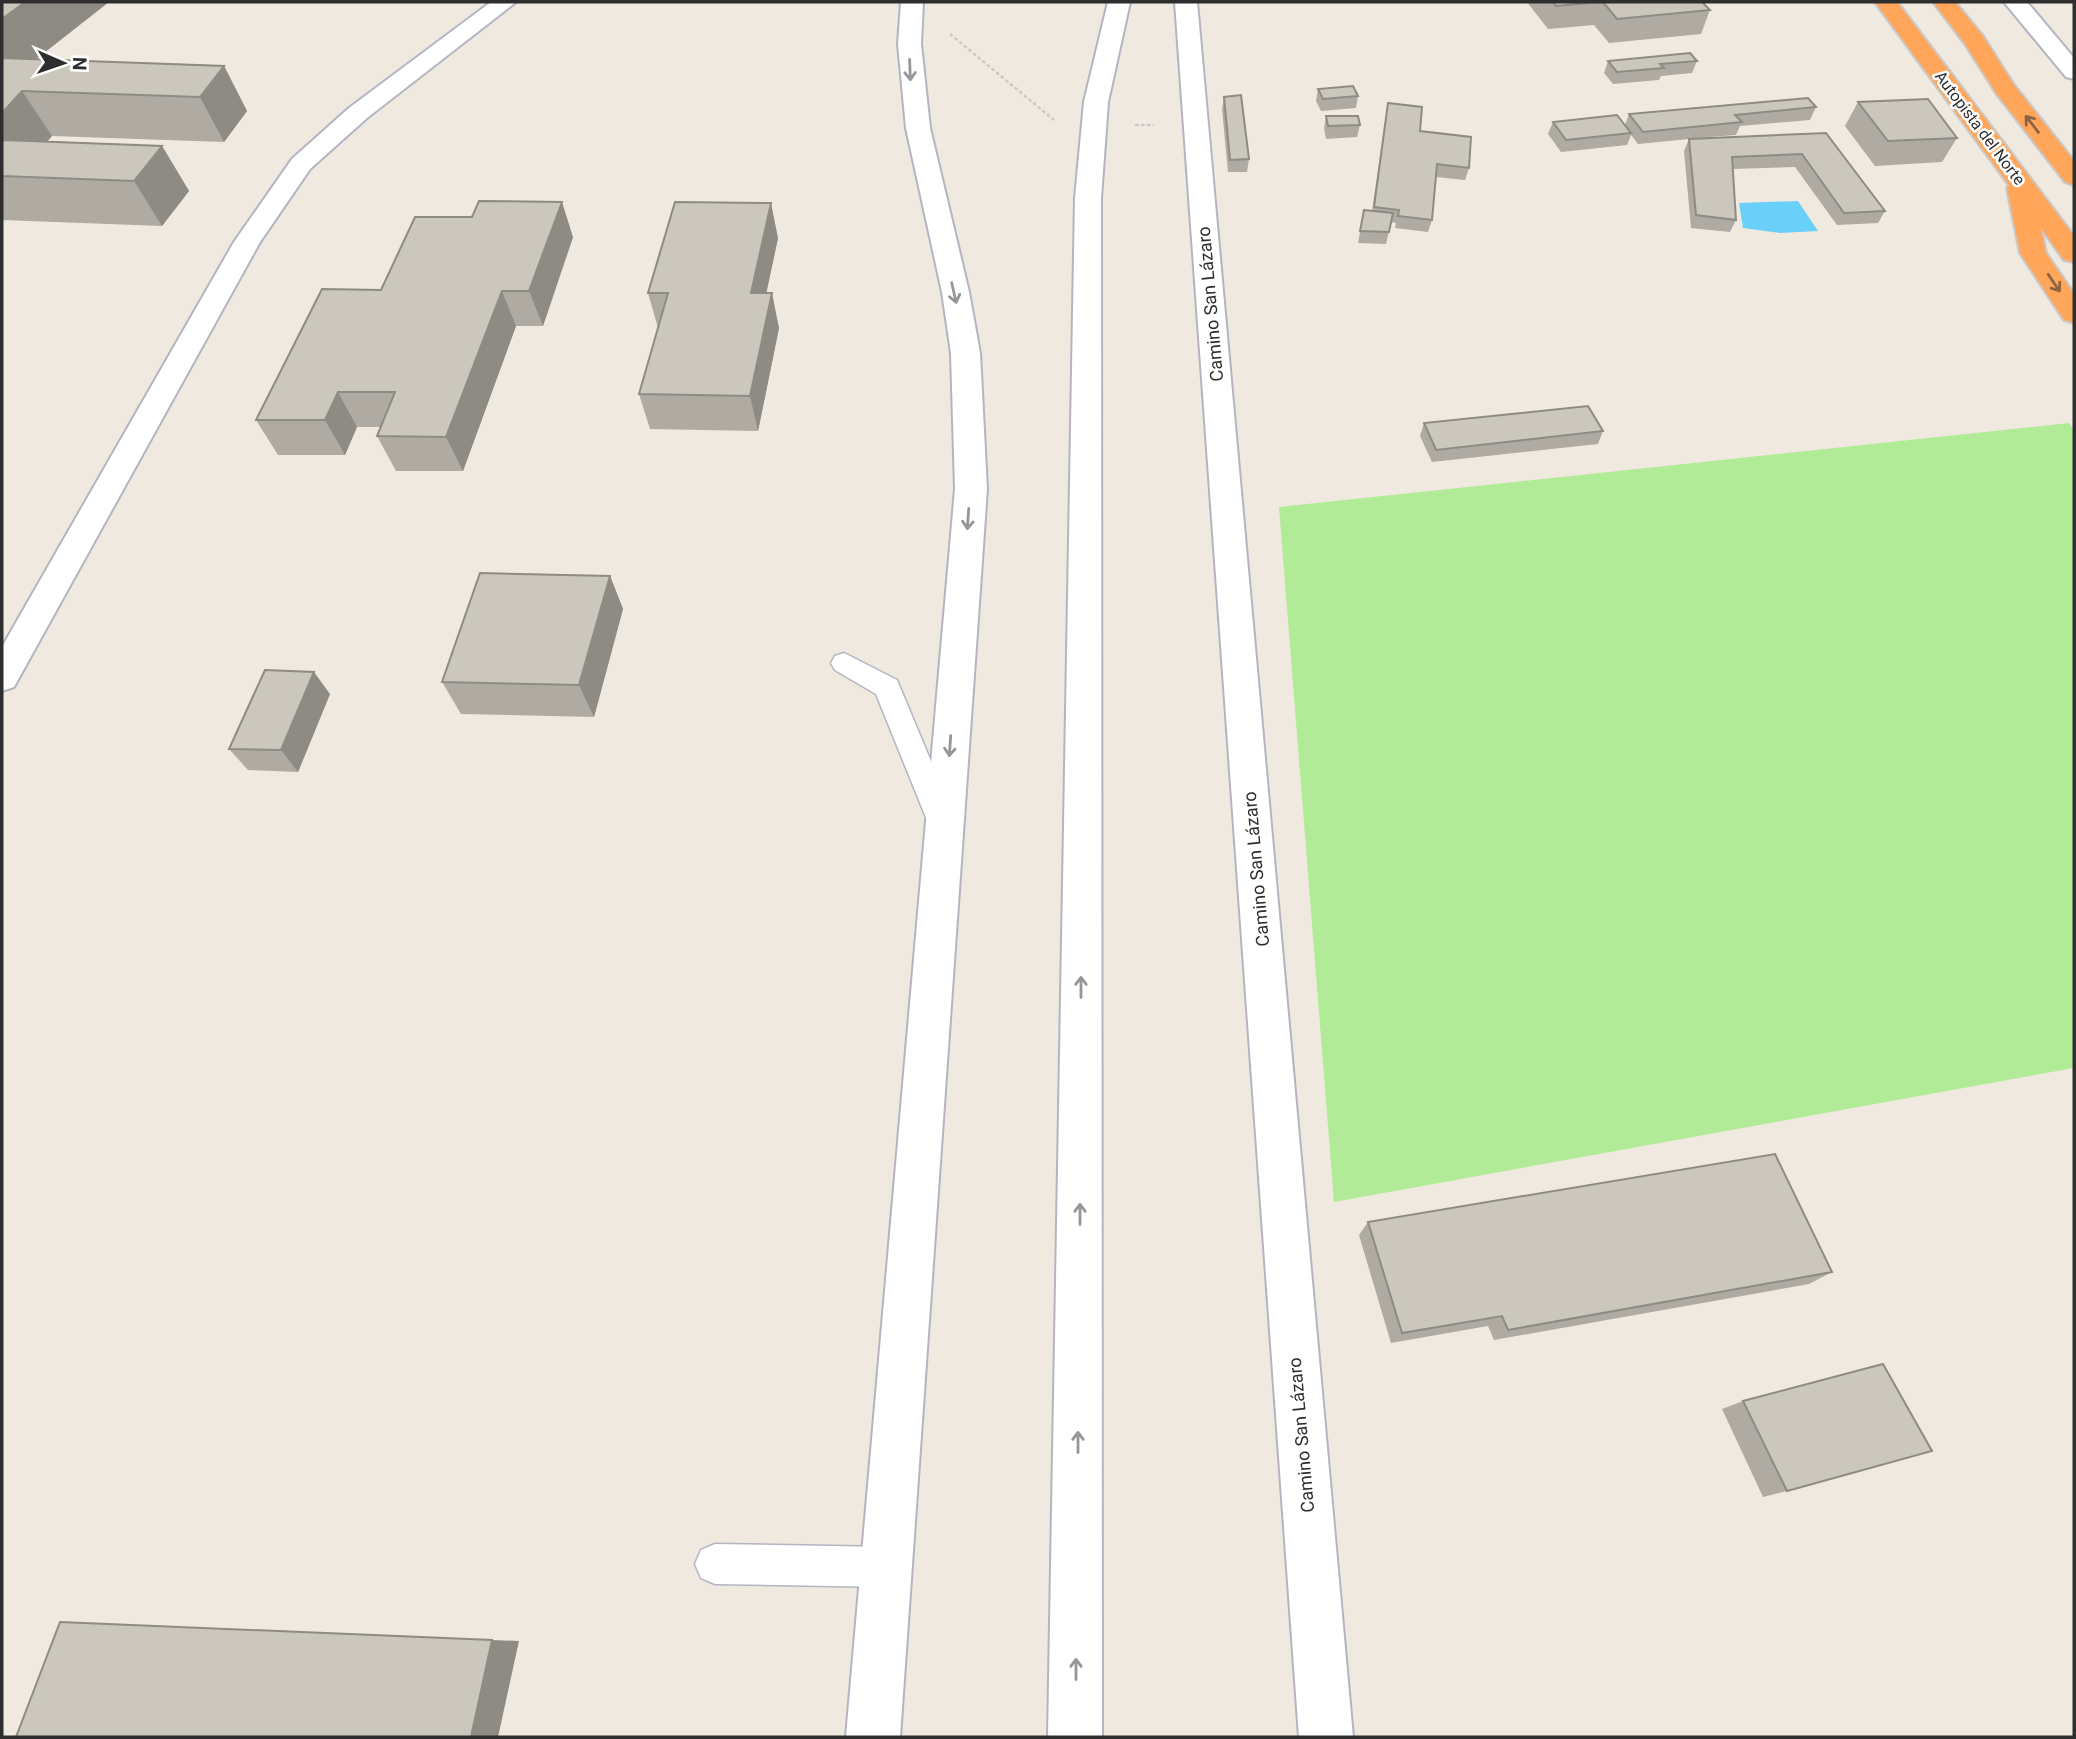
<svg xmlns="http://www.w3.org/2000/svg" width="2076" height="1739" viewBox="0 0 2076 1739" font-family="Roboto,sans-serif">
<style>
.green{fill:#b2eb97}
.water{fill:#6ad0fa}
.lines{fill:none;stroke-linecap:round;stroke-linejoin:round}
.service-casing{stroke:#b3b5c2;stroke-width:3}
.minor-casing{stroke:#b3b5c2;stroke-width:4}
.secondary-casing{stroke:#b3b5c2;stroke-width:4}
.motorway-casing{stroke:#c9c9c9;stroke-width:4}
.path{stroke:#c9c9c9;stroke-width:2.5;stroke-dasharray:3.5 2.5;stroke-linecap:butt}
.service{fill:#fff;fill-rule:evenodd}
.minor{fill:#fff;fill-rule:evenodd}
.secondary{fill:#fff;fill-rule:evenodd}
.motorway{fill:#ffa65b;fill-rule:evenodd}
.wall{fill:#afaba3}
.shaded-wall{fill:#8e8b84}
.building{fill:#cbc7bd;stroke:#8e8b84;stroke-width:2}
.oneway{stroke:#969696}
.oneway2{stroke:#8c6442}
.labels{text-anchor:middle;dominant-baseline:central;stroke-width:5;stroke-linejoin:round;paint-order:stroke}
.far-street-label{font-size:16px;fill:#2e2e2e;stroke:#fff}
.street-label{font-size:18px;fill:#2e2e2e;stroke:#fff}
</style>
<rect width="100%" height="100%" fill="#f0e9df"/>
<!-- green -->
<polygon class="green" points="2069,423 2074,430 2074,1068 1334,1202 1279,507"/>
<!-- water -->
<polygon class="water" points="1798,201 1818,231 1780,233 1743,228 1739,203"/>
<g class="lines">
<defs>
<g id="service">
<polygon points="844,653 897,680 958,826 953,835 943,838 933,835 876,694 835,670 831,663 835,656"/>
<polygon points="715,1544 887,1547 901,1553 907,1567 901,1581 887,1587 715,1584 701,1578 695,1564 701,1550"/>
</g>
<g id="minor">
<polygon points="491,2 516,2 367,118 310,169 260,242 14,687 2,691 2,647 234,242 292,159 349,108"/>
<polygon points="1175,2 1197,2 1353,1737 1299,1737"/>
</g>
<g id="secondary">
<polygon points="901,2 923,2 921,44 930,128 969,292 980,353 987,489 900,1737 846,1737 955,489 951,353 942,292 906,128 898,44"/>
<polygon points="1108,2 1130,2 1108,102 1101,198 1102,1737 1048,1737 1075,198 1084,102"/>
<polygon points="2004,2 2027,2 2074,58 2074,79 2066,77"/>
</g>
<g id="motorway">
<polygon points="1875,2 1897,2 2074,236 2074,262 2064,260 2041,228 2046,253 2074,294 2074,323 2064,320 2020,253 2007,188 2009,185"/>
<polygon points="1933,2 1955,2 1983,36 2014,85 2074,161 2074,185 2065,182 1996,93 1965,44"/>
</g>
</defs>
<!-- service casing -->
<use href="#service" class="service-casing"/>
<!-- minor casing -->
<use href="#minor" class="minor-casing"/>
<!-- secondary casing -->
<use href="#secondary" class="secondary-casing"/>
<!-- motorway casing -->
<use href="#motorway" class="motorway-casing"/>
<!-- path -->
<g class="path">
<polyline points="950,34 1054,120"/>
<polyline points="1135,125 1154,125"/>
</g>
<!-- service -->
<use href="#service" class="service"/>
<!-- minor -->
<use href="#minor" class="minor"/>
<!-- secondary -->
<use href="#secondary" class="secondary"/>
<!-- motorway -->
<use href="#motorway" class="motorway"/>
</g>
<!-- wall -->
<g class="wall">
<polygon points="2,2 35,60 224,66 247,111 224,142 52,136 47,141 162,146 189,191 162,226 2,220"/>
<polygon points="1527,2 1702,2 1710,10 1701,34 1609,43 1594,25 1548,29"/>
<polygon points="1608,61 1697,61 1692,73 1661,76 1659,80 1613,84 1604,73"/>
<polygon points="1318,89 1358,96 1356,108 1321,111 1316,101"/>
<polygon points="1224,97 1249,159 1247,172 1228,172 1222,109"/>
<polygon points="1858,102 1957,138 1942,162 1875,166 1845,126"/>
<polygon points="1388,103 1420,131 1469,168 1465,180 1436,177 1432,220 1428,232 1395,228 1396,223 1391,222 1386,244 1358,243 1364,210 1372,211 1386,115"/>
<polygon points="1816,107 1810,120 1740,126 1736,135 1696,138 1826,133 1885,211 1878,223 1837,225 1795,167 1733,169 1736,220 1730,232 1691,228 1684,151 1689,139 1638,144 1631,135 1627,145 1561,152 1548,134 1553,122 1625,125 1629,114"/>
<polygon points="1326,116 1360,125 1357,137 1326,139 1324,128"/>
<polygon points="573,237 543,326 516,326 463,471 396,471 377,436 381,427 357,427 345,455 278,455 256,420 381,290"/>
<polygon points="778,238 766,293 779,328 758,431 650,429 639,394 658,328 648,293"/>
<polygon points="1424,423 1603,431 1598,444 1432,462 1420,436"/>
<polygon points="610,576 623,609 594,717 461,714 442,682"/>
<polygon points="330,694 298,772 248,770 229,749"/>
<polygon points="1368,1222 1832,1272 1809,1284 1494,1340 1488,1326 1391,1343 1359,1235"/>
<polygon points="1743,1401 1787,1491 1763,1497 1722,1409"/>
</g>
<!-- shaded-wall -->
<g class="shaded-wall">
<polygon points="25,2 109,2 2,86 2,19"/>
<polygon points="224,66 247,111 224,142 200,97"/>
<polygon points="22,91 52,136 16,176 2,174 2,113"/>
<polygon points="162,146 189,191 162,226 134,181"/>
<polygon points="562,202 573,237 543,326 529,291"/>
<polygon points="771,203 778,238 759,328 751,293"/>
<polygon points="502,291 516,326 463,471 446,437"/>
<polygon points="772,293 779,328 758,431 750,396"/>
<polygon points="338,392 357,427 345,455 325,420"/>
<polygon points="610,576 623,609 594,717 579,685"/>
<polygon points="314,672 330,694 298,772 281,750"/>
<polygon points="492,1640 519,1641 498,1737 471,1737"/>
</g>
<!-- building -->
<g class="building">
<polygon points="2,2 25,2 2,19"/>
<polygon points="1553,2 1599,2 1556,6"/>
<polygon points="1603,2 1702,2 1710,10 1617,19"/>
<polygon points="1690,53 1697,61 1660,64 1664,68 1617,72 1608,61"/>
<polygon points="2,58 224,66 200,97 22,91 2,113"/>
<polygon points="1353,86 1358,96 1323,99 1318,89"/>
<polygon points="1241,95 1249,159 1230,160 1224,97"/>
<polygon points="1808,98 1816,107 1735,115 1742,122 1643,132 1629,114"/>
<polygon points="1928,99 1957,138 1888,141 1858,102"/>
<polygon points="1388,103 1422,107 1420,131 1471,137 1469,168 1437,164 1432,220 1398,216 1399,210 1374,207"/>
<polygon points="1617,115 1631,133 1566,140 1553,122"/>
<polygon points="1326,116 1358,116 1360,125 1328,126"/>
<polygon points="1826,133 1885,211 1844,213 1802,154 1732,157 1736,220 1696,215 1689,139"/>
<polygon points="2,140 162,146 134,181 2,176"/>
<polygon points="479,201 562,202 529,291 502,291 446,437 377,436 395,392 338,392 325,420 256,420 322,289 381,290 415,217 472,217"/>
<polygon points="675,202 771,203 751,293 772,293 750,396 639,394 668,293 648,293"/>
<polygon points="1364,210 1393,213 1389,232 1360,231"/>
<polygon points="1588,406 1603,431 1436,450 1424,423"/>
<polygon points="480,573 610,576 579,685 442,682"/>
<polygon points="265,670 314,672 281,750 229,749"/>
<polygon points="1775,1154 1832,1272 1508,1330 1502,1316 1402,1333 1368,1222"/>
<polygon points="1883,1364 1932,1451 1787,1491 1743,1401"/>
<polygon points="60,1622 492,1640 471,1737 16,1737"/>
</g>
<!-- one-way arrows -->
<defs><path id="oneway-shaft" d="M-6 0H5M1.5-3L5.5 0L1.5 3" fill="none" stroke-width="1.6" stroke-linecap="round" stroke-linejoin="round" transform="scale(1.75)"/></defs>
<g class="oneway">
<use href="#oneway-shaft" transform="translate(910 70) rotate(88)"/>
<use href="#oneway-shaft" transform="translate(954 293) rotate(77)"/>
<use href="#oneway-shaft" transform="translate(968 519) rotate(94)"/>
<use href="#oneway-shaft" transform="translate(950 746) rotate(94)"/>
<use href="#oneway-shaft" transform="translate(1081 987) rotate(-90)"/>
<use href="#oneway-shaft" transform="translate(1080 1214) rotate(-90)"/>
<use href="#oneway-shaft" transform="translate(1078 1442) rotate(-90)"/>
<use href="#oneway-shaft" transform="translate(1076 1669) rotate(-90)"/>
</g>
<g class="oneway2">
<use href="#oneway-shaft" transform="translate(2032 124) rotate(-128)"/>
<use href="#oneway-shaft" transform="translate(2054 283) rotate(56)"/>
</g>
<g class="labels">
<!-- far-street labels -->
<g class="far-street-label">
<text transform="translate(1980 128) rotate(53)">Autopista del Norte</text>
</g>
<!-- street labels -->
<g class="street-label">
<text transform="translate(1210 304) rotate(-95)">Camino San Lázaro</text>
<text transform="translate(1256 869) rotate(-95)">Camino San Lázaro</text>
<text transform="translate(1301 1435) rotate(-95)">Camino San Lázaro</text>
</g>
</g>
<!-- border -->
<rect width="2076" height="1739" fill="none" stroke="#2e2e2e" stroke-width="7"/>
<!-- north arrow -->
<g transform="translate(63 63) rotate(92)" stroke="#ffffff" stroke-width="5" paint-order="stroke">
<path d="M0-5L12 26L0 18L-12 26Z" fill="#2e2e2e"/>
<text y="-10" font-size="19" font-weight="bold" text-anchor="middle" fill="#2e2e2e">N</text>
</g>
</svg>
